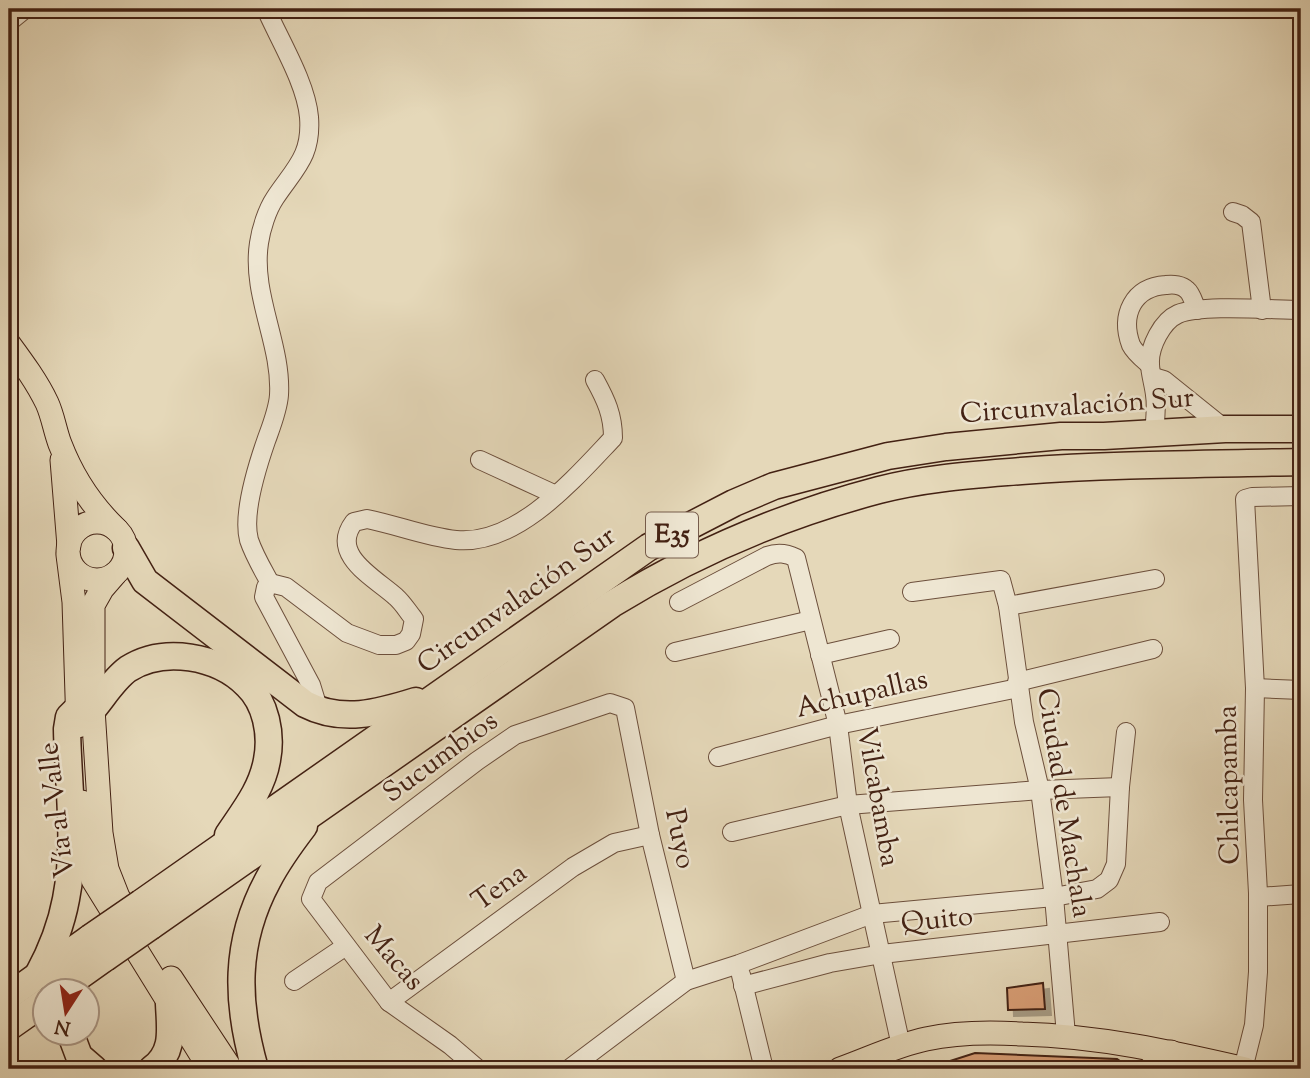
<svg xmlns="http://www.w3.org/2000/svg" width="1310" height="1078" viewBox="0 0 1310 1078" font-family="'Sorts Mill Goudy',serif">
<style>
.building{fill:#da9f77;stroke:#432113;stroke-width:2;filter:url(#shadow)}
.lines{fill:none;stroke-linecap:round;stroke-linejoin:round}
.minor-casing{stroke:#6c4f3c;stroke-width:20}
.major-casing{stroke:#432113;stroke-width:25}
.highway-casing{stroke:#432113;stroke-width:29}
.minor{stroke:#eee6d2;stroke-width:18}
.major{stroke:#e5d8b9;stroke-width:23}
.highway{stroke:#e5d8b9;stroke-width:26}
.highway-bridge-casing{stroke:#432113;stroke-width:29;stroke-linecap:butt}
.highway-bridge{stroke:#e5d8b9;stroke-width:26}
.labels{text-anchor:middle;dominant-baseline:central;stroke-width:5;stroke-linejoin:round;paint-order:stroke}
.shield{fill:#eee6d2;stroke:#765c4c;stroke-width:2}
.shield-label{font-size:26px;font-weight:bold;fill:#432113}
.street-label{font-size:28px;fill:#432113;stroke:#eee6d2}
</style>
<defs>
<filter id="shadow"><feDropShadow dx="6" dy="6" stdDeviation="0" flood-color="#0004"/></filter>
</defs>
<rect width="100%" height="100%" fill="#e5d8b9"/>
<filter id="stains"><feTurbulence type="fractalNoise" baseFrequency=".00286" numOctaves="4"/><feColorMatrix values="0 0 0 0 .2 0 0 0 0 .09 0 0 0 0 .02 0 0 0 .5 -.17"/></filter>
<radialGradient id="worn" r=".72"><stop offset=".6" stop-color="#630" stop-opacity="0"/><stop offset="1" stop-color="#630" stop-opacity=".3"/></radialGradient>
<!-- building -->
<g class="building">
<polygon points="1043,983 1045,1009 1008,1010 1007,988"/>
<polygon points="975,1053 1117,1059 1123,1063 1124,1069 925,1069"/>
</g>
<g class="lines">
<defs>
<g id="minor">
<path d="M266,9c14,32 40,74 43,108 3,39 -14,51 -34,81 -8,12 -14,31 -16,45 -8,52 23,101 20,152 -1,15 -8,32 -13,46 -9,26 -24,73 -17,99 5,15 14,30 21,43"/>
<polyline points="9,22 25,9"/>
<polyline points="1233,212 1242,215 1251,222 1262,310"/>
<path d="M1150,365c-7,-6 -15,-12 -19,-20 -11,-30 2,-58 35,-60 7,-1 16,0 21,5 5,4 7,14 10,20"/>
<polyline points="1154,377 1164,380 1225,429"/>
<path d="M1154,433c1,-12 3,-26 1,-38 -1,-10 -5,-22 -5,-31 -1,-17 12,-43 28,-50 24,-10 94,-4 123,-4"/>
<polyline points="480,460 556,495"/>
<polyline points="912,592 1001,580 1008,606 1024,722 1040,790 1054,897 1066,1035"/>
<path d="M679,602l88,-46c11,-4 19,-3 29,2l42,167 10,80 53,241"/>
<polyline points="1008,606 1155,579"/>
<polyline points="675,652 811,620"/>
<polyline points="820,655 890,639"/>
<polyline points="1017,682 1153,649"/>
<polyline points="1255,688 1301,690"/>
<path d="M319,711l-8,-26 -47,-88 2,-10 4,-4 16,4 61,46 32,12h17l10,-4 5,-7 3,-15c-6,-7 -11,-16 -18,-22 -21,-19 -67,-42 -42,-75l13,-3c30,6 59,18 89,21 61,6 119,-62 157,-102 0,-23 -7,-38 -18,-58"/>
<polyline points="718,757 838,725 1018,688"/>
<polyline points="732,832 848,805 1040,790 1120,787"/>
<polyline points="1258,897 1301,894"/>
<polyline points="741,975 764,1069"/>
<polyline points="294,981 346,946"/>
<polyline points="743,986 830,963 882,954 1160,922"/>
<polyline points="389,1002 573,867 614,843 650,835"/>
<polyline points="478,1069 450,1045 389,1002 311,899 318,882 477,761 515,735 610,703 625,708 650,835 686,981"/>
<polyline points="569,1069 686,981 739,964 872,914 1054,897 1097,889 1109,880 1116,864 1120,787 1126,732"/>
<polyline points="1243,1069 1254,1025 1258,972 1258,893 1253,800 1255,688 1245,499 1252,497 1301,496"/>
</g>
<g id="major">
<path d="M9,344c14,19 28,38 38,59 6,13 8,28 13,41 13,34 30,60 56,85"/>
<polyline points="62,460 69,546"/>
<circle cx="97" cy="551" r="29"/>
<polyline points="68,555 74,602 78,726"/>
<polyline points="115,574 102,589 93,605 93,709 101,833 107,869 118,897 125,908"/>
<polyline points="82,802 86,849 93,880 210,1069"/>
<polyline points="171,978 231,1069"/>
<path d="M840,1069c28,-10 57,-24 86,-30 32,-7 64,-7 96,-5 77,2 149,18 223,35"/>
<polyline points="1150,1069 1159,1058 1171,1052"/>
</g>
<g id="highway">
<path d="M126,548l19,33 160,123c37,19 73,9 111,-3"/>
<path d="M93,709c11,-13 21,-30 35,-40 36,-23 90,-13 119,16 19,18 25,49 20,75 -5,29 -23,51 -39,75"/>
<polyline points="141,903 649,547 734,503 774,486 888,456 946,447 1061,436 1104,436 1225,429 1301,429"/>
<path d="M151,926l461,-322c84,-52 172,-89 267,-114 46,-12 94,-15 142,-19 93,-7 187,-7 280,-9"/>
<path d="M38,975c13,-24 23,-49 28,-76 11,-55 2,-114 1,-170l2,-12 8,-8"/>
<polyline points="60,990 105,958"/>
<polyline points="9,996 90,938"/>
<polyline points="9,1027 46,1001"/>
<polyline points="70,1032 79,1056 94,1069"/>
<path d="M152,1069c23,-17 18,-40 17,-65"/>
<path d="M255,1069c-19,-67 -21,-126 13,-189 10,-19 23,-37 36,-54"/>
</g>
</defs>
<!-- minor casing -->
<use href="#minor" class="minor-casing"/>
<!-- major casing -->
<use href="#major" class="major-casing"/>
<!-- highway casing -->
<use href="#highway" class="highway-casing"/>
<!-- minor -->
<use href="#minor" class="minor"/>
<!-- major -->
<use href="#major" class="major"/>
<!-- highway -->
<use href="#highway" class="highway"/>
<defs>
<g id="highway-bridge">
<polyline points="90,938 141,903"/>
<polyline points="105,958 151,926"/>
</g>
</defs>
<!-- highway-bridge casing -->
<use href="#highway-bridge" class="highway-bridge-casing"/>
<!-- highway-bridge -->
<use href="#highway-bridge" class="highway-bridge"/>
</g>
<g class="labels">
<!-- shield labels -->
<rect class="shield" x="646" y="512.5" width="52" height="45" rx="5"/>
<g class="shield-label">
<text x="672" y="535">E35</text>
</g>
<!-- street labels -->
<g class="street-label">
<text transform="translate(1077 407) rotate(-4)">Circunvalación Sur</text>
<text transform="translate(517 601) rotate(-35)">Circunvalación Sur</text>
<text transform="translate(862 695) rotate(-13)">Achupallas</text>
<text transform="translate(441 758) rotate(-36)">Sucumbios</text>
<text transform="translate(1230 785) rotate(-91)">Chilcapamba</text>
<text transform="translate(877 797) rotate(80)">Vilcabamba</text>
<text transform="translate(1063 803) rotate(81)">Ciudad de Machala</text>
<text transform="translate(58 810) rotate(-97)">Vía al Valle</text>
<text transform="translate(679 839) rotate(78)">Puyo</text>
<text transform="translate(500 888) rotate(-36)">Tena</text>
<text transform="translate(937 921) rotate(-6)">Quito</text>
<text transform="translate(393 959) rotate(49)">Macas</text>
</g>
</g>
<!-- margin -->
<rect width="1310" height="1078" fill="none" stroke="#e5d8b9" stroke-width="35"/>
<rect x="10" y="10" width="1289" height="1057" fill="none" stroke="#432113" stroke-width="3.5"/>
<rect x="18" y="18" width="1275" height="1043" fill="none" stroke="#432113" stroke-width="2"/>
<!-- north arrow -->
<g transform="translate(66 1012) rotate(192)"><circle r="33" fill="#eee6d2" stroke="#aa9786" stroke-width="2"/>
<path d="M0-5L12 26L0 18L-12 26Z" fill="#8f2418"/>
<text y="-10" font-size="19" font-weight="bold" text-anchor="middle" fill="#432113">N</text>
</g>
<rect width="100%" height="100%" filter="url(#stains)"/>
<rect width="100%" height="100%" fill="url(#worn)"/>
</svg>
